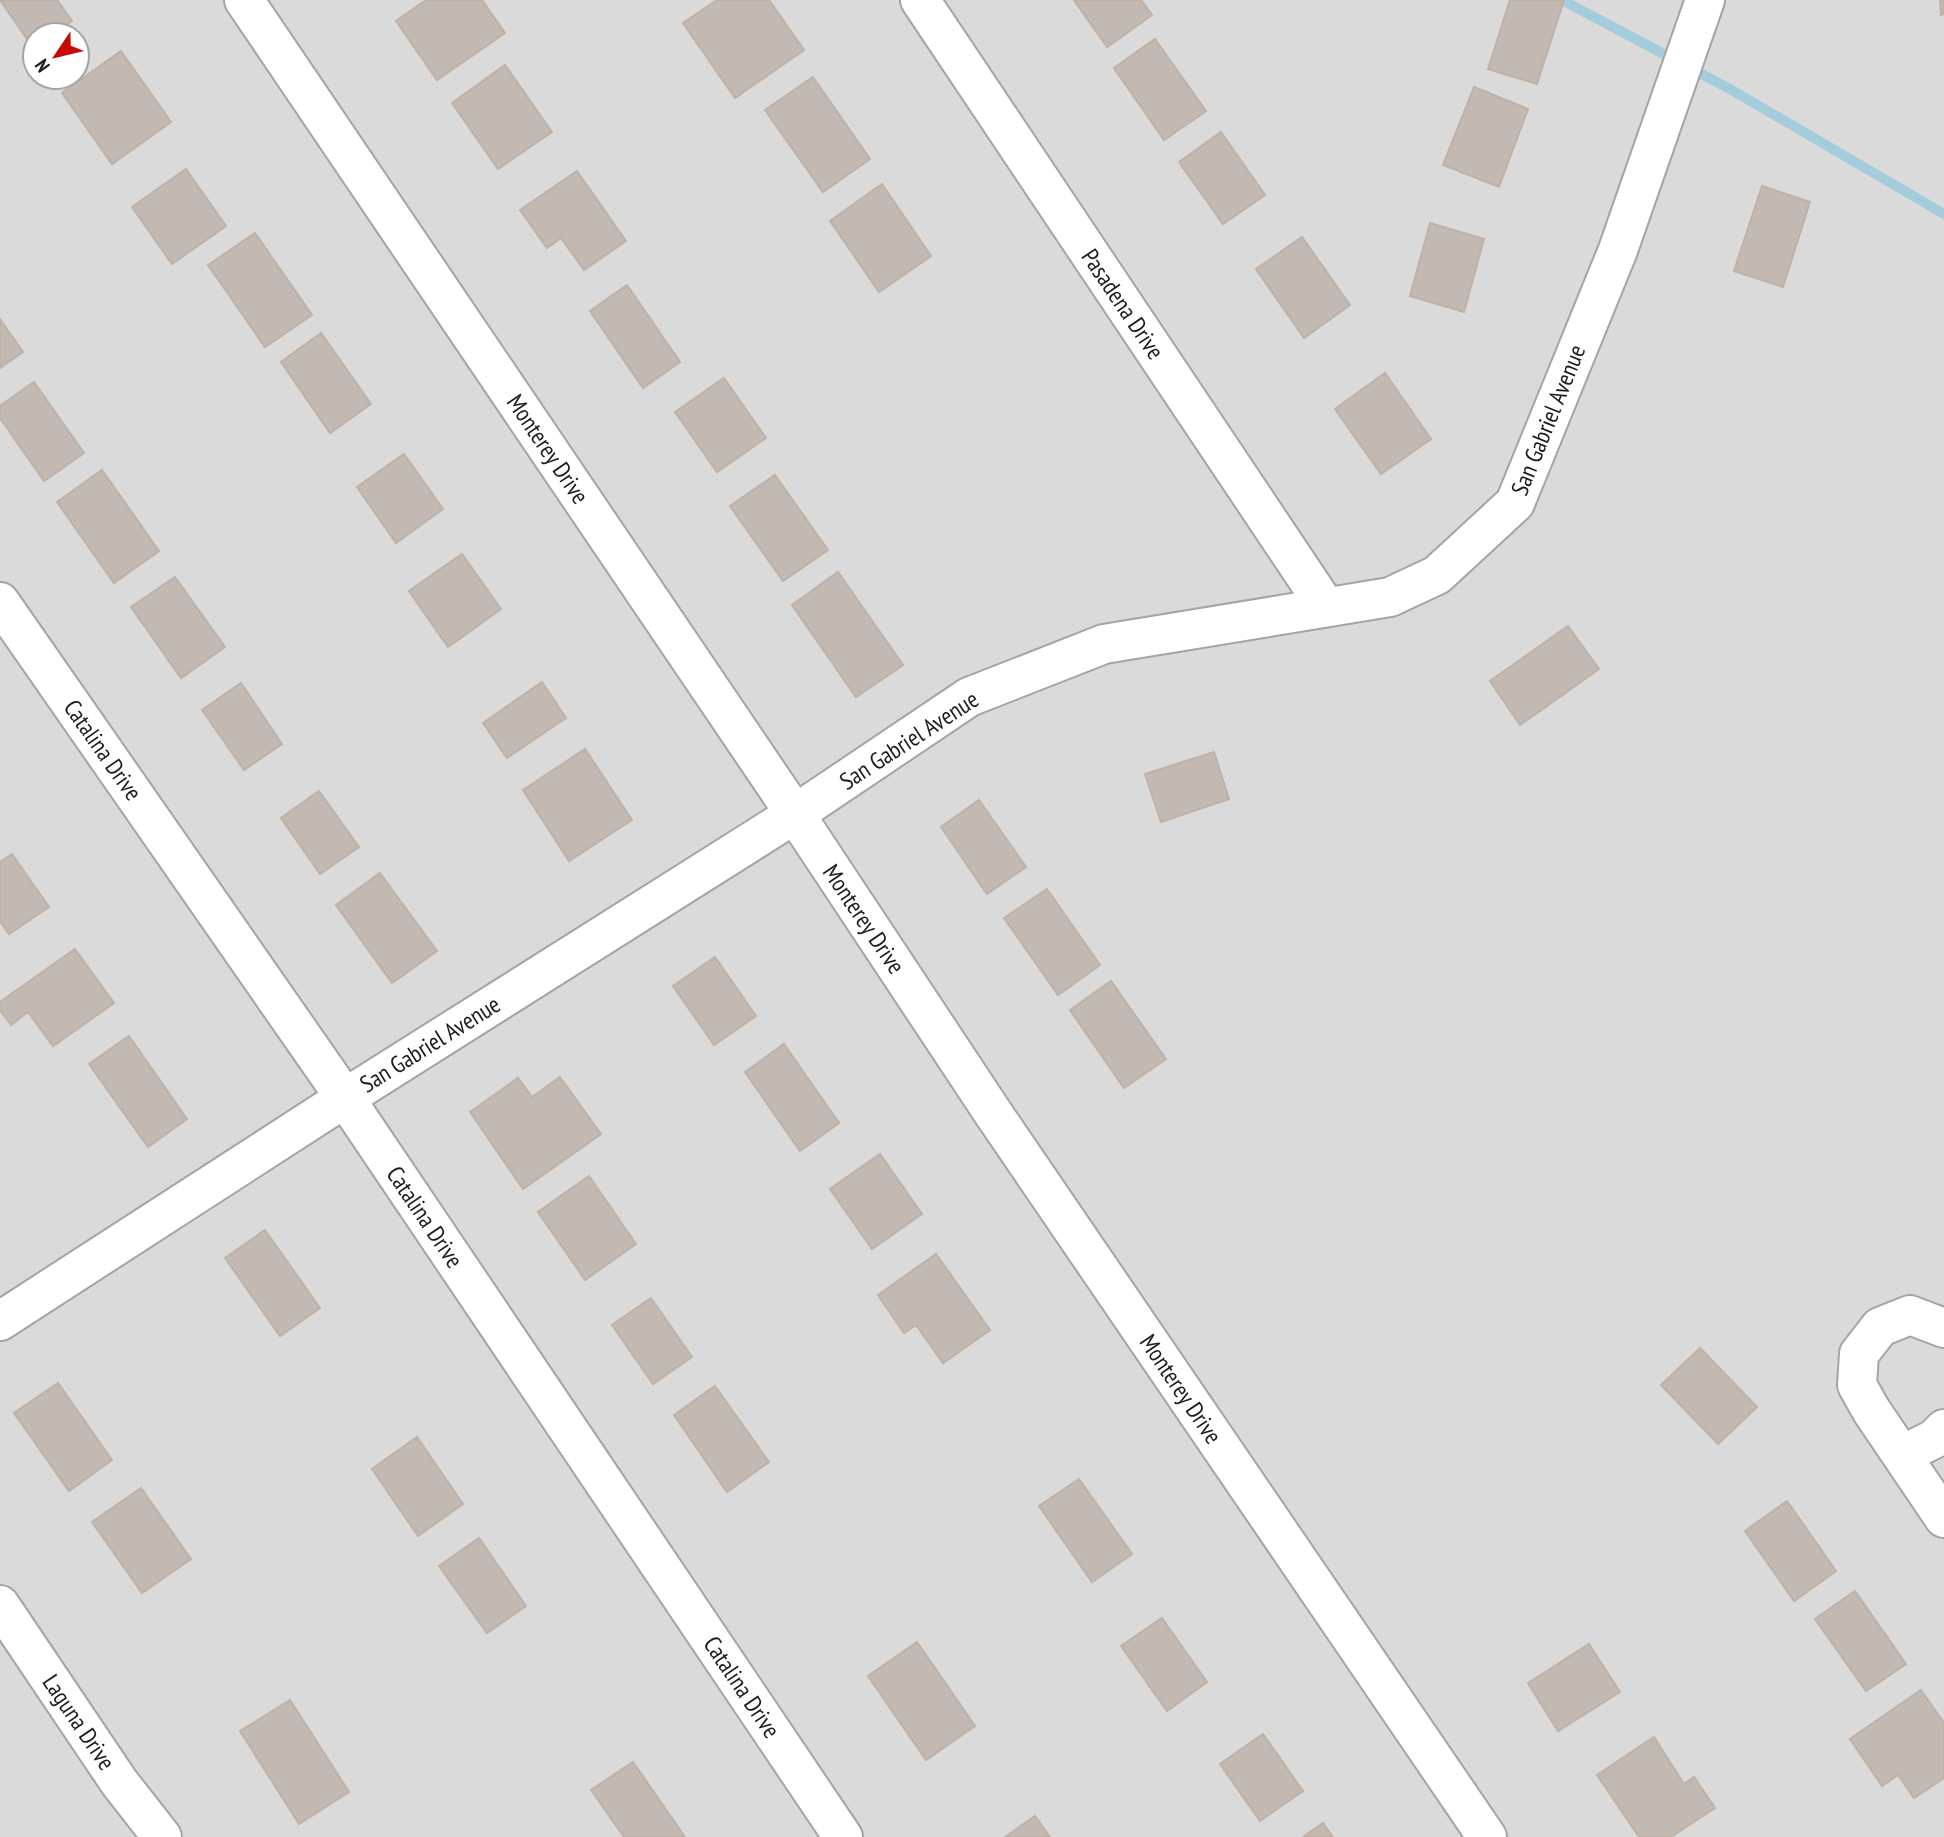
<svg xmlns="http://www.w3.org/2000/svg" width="1944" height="1837" viewBox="0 0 1944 1837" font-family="'PT Sans Narrow',sans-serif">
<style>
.residential{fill:#dbdada;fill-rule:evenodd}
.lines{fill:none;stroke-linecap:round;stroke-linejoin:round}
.stream{stroke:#a4cddb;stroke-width:10}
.building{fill:#c2bab2;stroke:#bfb1a5;stroke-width:2}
.minor-casing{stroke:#a4a4a4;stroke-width:42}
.minor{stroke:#fff;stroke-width:38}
.labels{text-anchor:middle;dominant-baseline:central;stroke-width:5;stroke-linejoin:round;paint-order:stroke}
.street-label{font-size:24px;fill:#1d1d1d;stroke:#fff}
</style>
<rect width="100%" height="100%" fill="#eeeae3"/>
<!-- residential -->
<path class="residential" d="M0,0h1944v1837h-1944zM35,35h42v42h-42z"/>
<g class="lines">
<!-- stream -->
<polyline class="stream" points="1562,0 1730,89 1944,214"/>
</g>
<!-- building -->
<g class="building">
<polygon points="0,0 57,0 72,21 52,35 35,35 33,48"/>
<polygon points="426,0 482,0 505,33 437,80 396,21"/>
<polygon points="717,0 769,0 804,50 735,98 683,23"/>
<polygon points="1074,0 1141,0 1152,15 1107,47"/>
<polygon points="1510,0 1564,0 1537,84 1488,69"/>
<polygon points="1940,0 1944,0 1944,14 1941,15"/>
<polygon points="1155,39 1206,111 1164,140 1114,68"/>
<polygon points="121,51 171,122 112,164 62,93"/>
<polygon points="505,65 552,132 498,169 452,103"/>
<polygon points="813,77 870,159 823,192 765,110"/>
<polygon points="1474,87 1528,109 1499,187 1443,165"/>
<polygon points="1221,132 1265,195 1223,224 1179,162"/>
<polygon points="186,169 226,226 172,264 132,207"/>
<polygon points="577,171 626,241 584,270 561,238 547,248 520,210"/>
<polygon points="882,184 931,256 879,292 830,221"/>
<polygon points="1762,186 1810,202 1783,287 1734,271"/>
<polygon points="1430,223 1484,239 1464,312 1410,296"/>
<polygon points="255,233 312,315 265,347 208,265"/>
<polygon points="1302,237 1350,305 1304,338 1256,269"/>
<polygon points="627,285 680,362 643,388 590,311"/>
<polygon points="0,319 23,352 0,368"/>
<polygon points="321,333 371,404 330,433 281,362"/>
<polygon points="1385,373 1431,439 1381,474 1335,409"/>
<polygon points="724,378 766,438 717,472 675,412"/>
<polygon points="34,382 84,453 44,481 0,418 0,406"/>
<polygon points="404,454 443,509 396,543 357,487"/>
<polygon points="102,470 159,551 114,583 57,502"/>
<polygon points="775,475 828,550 783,581 730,506"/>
<polygon points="462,554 501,609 448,647 409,591"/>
<polygon points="838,572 903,665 856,697 792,605"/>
<polygon points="175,577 225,647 181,678 131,607"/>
<polygon points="1568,626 1599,669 1520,725 1490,681"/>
<polygon points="542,682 566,718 507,758 483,723"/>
<polygon points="241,683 282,744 244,770 202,710"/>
<polygon points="585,749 632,820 569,861 523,790"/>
<polygon points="1214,752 1229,799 1161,822 1145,774"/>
<polygon points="319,791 359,847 320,874 281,818"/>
<polygon points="979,800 1026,867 987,894 941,827"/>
<polygon points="12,854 49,907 9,934 0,921 0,862"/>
<polygon points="380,873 437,951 392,983 336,905"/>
<polygon points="1047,889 1100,965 1058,995 1004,918"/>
<polygon points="75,949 114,1003 53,1046 28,1012 11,1025 0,1010 0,1002"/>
<polygon points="715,957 756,1016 714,1045 673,986"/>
<polygon points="1111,981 1166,1059 1124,1088 1070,1010"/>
<polygon points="129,1036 187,1119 148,1147 89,1064"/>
<polygon points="784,1044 839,1123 800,1151 745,1072"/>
<polygon points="560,1077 601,1134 523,1189 470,1112 518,1078 532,1097"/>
<polygon points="880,1154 922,1214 872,1249 830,1189"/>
<polygon points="589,1176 636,1244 585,1280 538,1212"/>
<polygon points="265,1230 320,1308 280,1336 225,1258"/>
<polygon points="936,1254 990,1330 943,1363 916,1325 904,1333 878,1295"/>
<polygon points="651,1298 692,1357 653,1384 612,1325"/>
<polygon points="1700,1348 1757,1407 1718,1444 1661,1385"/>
<polygon points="58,1383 112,1460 69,1491 14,1413"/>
<polygon points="715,1386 769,1462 727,1492 674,1415"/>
<polygon points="417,1437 463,1504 418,1536 372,1469"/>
<polygon points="1079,1479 1132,1554 1092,1582 1039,1506"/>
<polygon points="141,1488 191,1559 142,1593 92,1522"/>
<polygon points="1787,1501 1836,1571 1794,1601 1745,1531"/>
<polygon points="479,1538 526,1606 487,1633 439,1566"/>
<polygon points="1855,1591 1906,1664 1866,1691 1815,1619"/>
<polygon points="1162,1618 1207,1682 1167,1711 1121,1646"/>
<polygon points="917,1642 975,1726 926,1760 868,1676"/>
<polygon points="1589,1644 1620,1692 1558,1731 1528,1683"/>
<polygon points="1921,1690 1944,1723 1944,1778 1914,1798 1898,1775 1882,1786 1850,1739"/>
<polygon points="290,1700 349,1792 299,1824 240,1731"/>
<polygon points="1263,1734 1303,1791 1260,1821 1220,1764"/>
<polygon points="1654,1737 1684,1784 1694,1777 1715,1808 1671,1837 1639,1837 1597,1775"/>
<polygon points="633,1762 685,1837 624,1837 591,1790"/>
<polygon points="1035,1816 1050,1837 1005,1837"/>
<polygon points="1323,1823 1333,1837 1303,1837"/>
</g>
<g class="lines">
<defs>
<g id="minor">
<polyline points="244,0 795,814 993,1113 1487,1837"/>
<polyline points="920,0 1326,607"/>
<polyline points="0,602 345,1098 843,1837"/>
<polyline points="0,1321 345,1098 795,814 969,697 1104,644 1390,597 1437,575 1515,503 1618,250 1705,0"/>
<polyline points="1944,1328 1910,1315 1880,1327 1859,1354 1857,1385 1871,1410 1944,1518"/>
<polyline points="1902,1455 1934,1439 1944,1429"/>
<polyline points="0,1605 119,1782 162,1837"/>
</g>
</defs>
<!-- minor casing -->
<use href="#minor" class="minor-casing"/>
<!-- minor -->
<use href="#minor" class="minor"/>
</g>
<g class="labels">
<!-- street labels -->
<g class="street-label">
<text transform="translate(1123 304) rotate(56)">Pasadena Drive</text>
<text transform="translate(1548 420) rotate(-68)">San Gabriel Avenue</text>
<text transform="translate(548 449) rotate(56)">Monterey Drive</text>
<text transform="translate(909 740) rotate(-33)">San Gabriel Avenue</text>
<text transform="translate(103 750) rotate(55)">Catalina Drive</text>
<text transform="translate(864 919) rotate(56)">Monterey Drive</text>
<text transform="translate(430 1044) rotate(-32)">San Gabriel Avenue</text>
<text transform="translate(425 1217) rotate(56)">Catalina Drive</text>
<text transform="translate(1181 1389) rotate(56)">Monterey Drive</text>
<text transform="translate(742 1687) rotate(56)">Catalina Drive</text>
<text transform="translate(79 1722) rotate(56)">Laguna Drive</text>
</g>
</g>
<!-- north arrow -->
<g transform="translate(56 56) rotate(235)"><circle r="33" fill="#ffffff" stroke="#a5a5a5" stroke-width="2"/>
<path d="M0-5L12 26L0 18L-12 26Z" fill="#c50a05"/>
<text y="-10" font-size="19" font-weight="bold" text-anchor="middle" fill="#1d1d1d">N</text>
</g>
</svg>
